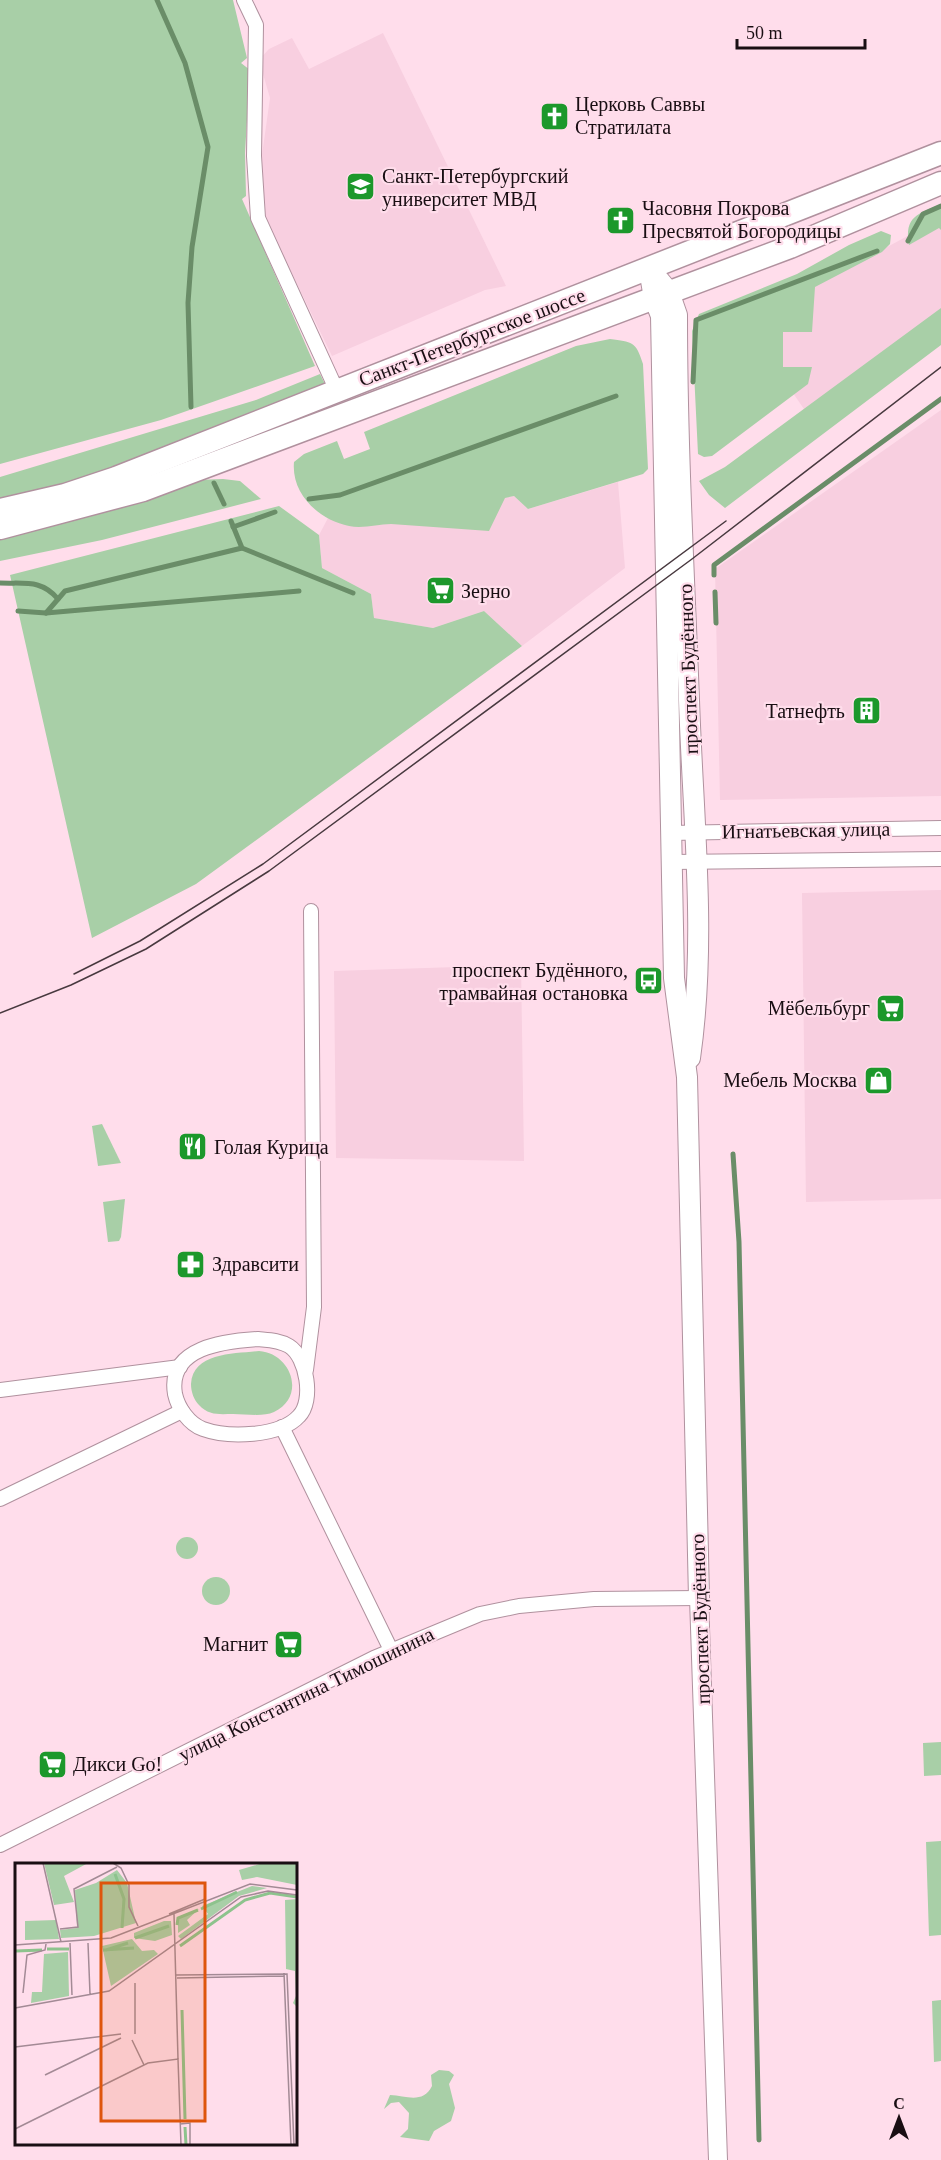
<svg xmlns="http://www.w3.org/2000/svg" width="941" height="2160" viewBox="0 0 941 2160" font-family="'Times New Roman',serif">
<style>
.built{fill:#f8cfe0}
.green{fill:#a8cfa7}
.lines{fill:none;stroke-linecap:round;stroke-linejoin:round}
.stream{stroke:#6a8d68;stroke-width:5}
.minor-casing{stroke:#b0919e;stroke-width:16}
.tertiary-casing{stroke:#b0919e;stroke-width:20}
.secondary-casing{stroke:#b0919e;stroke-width:22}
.primary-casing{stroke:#b0919e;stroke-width:25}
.minor{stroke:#fff;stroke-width:14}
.tertiary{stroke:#fff;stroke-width:18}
.secondary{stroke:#fff;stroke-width:20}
.primary{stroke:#fff;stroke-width:22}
.tram{stroke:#48393f;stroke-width:1.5}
.labels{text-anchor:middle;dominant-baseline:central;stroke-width:4.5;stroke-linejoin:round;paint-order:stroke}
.poi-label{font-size:20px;fill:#190e13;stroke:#ffddeb;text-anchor:start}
.street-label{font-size:20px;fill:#190e13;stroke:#ffddeb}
.inset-river{fill:none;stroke:#8dc38d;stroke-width:3}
.inset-road{fill:none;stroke:#a38a95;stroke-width:1.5}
.view{fill:#de550c;fill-opacity:0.15;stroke:#de550c;stroke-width:3}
.inset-edge{fill:none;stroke:#190e13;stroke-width:3}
</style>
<rect width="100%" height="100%" fill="#ffddeb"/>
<!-- built -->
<g class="built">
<polygon points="383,33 506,286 485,290 332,356 265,218 262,155 270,98 259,60 269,49 292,38 309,69"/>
<polygon points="941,218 941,313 806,412 776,368 776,331 813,287"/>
<polygon points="941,410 941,796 720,800 715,569"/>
<polygon points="618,482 625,568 522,646 484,611 433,628 374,618 371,594 322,568 319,535 328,518 350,526 388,524 514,496 528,509"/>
<polygon points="941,890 941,1199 806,1202 802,893"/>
<polygon points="521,965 524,1161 336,1158 334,971"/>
</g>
<!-- green -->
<g class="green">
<polygon points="0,0 233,0 247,58 241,63 250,70 245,153 246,196 242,199 315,366 161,420 0,464"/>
<path d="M941,204v26l-2,-2 -30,17c-5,-29 9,-31 32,-41z"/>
<polygon points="881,231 891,235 890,244 882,252 815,287 812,332 783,332 783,367 812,367 808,384 712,456 704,457 698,454 692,331 699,314 797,274 849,245"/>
<polygon points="941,308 941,345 725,508 709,495 699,481 725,467"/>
<path d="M610,339c22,3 26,2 33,25l5,105 -5,5 -115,35 -14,-13 -9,2 -16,33c-32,-2 -65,-5 -98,-7 -13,0 -28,5 -42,2 -30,-6 -58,-32 -55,-64l10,-8 33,-13 7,18 26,-10 -6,-17 212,-86z"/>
<polygon points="320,374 326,386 109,472 0,501 0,477 256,400"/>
<polygon points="223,479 240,481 261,499 102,540 0,561 0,538 195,480"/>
<polygon points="279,506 319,535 322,568 371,594 374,618 433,628 484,611 522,646 196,884 92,938 10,575"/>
<polygon points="102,1124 121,1163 98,1166 92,1126"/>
<polygon points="125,1199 121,1237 119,1241 108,1242 103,1202"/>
<path d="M259,1351c32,2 48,45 15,61 -11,5 -28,2 -41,2 -13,0 -24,2 -34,-9 -5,-5 -8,-13 -8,-21 2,-32 44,-30 68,-33z"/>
<circle cx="187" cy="1548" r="11"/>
<circle cx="216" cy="1591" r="14"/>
<polygon points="941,1742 941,1775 924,1776 923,1743"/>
<polygon points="941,1841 941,1935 929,1936 926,1842"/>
<polygon points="941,2000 941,2061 934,2062 932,2001"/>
<path d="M439,2070l10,1 5,4 -5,9 6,24 -4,13 -17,10 -5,10 -29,-4 8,-8 1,-16 -10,-11 -8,1 -7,6 6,-14c17,1 33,9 42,-9l-1,-11z"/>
</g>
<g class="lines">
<!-- stream -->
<g class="stream">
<polyline points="157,0 185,63 208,147 192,247 188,303 191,407"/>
<polyline points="908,241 923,214 941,206"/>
<polyline points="693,382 696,320 877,251"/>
<polyline points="214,483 224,504"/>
<polyline points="309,499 340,495 616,396"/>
<polyline points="231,521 242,548 353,593"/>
<polyline points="233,527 275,512"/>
<polyline points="714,575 714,565 941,399"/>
<path d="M0,583c25,1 41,-4 58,16"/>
<polyline points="715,592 716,623"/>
<polyline points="18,611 46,613 299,591"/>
<polyline points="46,613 65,591 242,548"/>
<polyline points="733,1154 739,1242 759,2140"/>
</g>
<defs>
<g id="minor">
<polyline points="244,0 256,25 254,156 258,218 337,391"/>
<polyline points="670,833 941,828"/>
<polyline points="671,862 941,859"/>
<path d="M258,1339c10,1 21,1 31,7 18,11 25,55 10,70 -19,21 -71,22 -96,13 -14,-5 -25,-21 -28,-35 -8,-47 50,-53 83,-55z"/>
<polyline points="306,1370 314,1307 311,911"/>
<polyline points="0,1390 180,1367"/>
<polyline points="282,1427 391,1650"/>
<polyline points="0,1499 182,1411"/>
<polyline points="0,1845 374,1658 480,1614 519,1606 594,1599 699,1598"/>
</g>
<polyline id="tertiary" points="699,1598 718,2160"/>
<g id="secondary">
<polyline points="649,269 654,298 661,316 674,978 687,1077 699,1598"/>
<path d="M659,280l10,12 8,23c0,129 7,257 12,385 4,120 18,239 1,358"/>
</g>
<g id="primary">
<polyline points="0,510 65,495 116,478 941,153"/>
<polyline points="0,528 143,490 790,247 941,183"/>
</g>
</defs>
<!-- minor casing -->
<use href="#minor" class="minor-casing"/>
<!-- tertiary casing -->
<use href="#tertiary" class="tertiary-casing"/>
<!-- secondary casing -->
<use href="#secondary" class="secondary-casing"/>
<!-- primary casing -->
<use href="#primary" class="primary-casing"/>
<!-- minor -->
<use href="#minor" class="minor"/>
<!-- tertiary -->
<use href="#tertiary" class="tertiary"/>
<!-- secondary -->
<use href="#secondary" class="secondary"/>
<!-- primary -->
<use href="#primary" class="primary"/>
<!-- tram -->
<g class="tram">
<polyline points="74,974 140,941 263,864 726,521"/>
<polyline points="0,1013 71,985 146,949 269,871 692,559 941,367"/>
</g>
</g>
<!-- icons -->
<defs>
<symbol id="church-square" viewBox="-11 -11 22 22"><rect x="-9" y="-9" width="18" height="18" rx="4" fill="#1c982b" stroke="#ffddeb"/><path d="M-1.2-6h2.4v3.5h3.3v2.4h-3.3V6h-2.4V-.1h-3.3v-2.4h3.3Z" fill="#fff"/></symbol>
<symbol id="university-square" viewBox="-11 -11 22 22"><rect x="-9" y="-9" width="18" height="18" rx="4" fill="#1c982b" stroke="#ffddeb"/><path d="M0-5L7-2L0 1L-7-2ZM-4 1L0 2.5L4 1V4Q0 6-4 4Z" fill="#fff"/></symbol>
<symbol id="supermarket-square" viewBox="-11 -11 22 22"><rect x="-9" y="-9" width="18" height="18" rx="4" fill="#1c982b" stroke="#ffddeb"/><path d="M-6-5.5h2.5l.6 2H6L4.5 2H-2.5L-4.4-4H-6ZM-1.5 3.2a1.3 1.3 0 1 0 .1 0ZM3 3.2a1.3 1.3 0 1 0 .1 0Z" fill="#fff"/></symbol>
<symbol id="building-square" viewBox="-11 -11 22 22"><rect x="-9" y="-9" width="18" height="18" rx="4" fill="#1c982b" stroke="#ffddeb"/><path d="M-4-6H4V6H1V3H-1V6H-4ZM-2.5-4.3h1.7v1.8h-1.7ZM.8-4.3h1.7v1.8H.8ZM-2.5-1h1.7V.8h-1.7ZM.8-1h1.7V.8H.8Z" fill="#fff"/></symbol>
<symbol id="bus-square" viewBox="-11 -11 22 22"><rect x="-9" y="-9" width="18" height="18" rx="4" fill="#1c982b" stroke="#ffddeb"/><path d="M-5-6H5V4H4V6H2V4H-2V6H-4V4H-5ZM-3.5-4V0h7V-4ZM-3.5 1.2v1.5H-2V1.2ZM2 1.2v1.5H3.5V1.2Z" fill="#fff"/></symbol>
<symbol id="shop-square" viewBox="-11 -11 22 22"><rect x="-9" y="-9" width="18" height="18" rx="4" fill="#1c982b" stroke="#ffddeb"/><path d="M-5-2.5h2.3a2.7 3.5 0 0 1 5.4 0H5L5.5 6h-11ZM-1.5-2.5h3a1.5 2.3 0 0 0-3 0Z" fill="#fff"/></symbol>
<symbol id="restaurant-square" viewBox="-11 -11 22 22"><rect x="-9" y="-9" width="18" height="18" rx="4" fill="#1c982b" stroke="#ffddeb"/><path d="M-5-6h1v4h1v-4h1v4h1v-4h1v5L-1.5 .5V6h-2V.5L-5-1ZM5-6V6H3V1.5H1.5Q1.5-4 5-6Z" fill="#fff"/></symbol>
<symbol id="pharmacy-square" viewBox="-11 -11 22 22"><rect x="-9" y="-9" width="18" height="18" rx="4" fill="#1c982b" stroke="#ffddeb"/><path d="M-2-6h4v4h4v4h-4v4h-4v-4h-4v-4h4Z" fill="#fff"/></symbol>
</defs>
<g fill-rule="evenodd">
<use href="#church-square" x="538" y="100" width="33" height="33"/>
<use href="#university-square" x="344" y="170" width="33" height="33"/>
<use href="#church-square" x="604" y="204" width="33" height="33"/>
<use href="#supermarket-square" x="424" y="574" width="33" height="33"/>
<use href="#building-square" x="850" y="694" width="33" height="33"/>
<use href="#bus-square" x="632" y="964" width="33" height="33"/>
<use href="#supermarket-square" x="874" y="992" width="33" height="33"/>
<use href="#shop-square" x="862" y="1064" width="33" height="33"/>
<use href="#restaurant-square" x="176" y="1130" width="33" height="33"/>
<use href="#pharmacy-square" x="174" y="1248" width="33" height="33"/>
<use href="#supermarket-square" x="272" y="1628" width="33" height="33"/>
<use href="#supermarket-square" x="36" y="1748" width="33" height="33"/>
</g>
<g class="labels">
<!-- poi labels -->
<g class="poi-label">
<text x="575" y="104">Церковь Саввы<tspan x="575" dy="23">Стратилата</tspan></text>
<text x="382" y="176">Санкт-Петербургский<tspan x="382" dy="23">университет МВД</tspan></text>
<text x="642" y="208">Часовня Покрова<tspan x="642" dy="23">Пресвятой Богородицы</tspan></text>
<text x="461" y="591">Зерно</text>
<text x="845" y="711" text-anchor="end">Татнефть</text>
<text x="628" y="970" text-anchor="end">проспект Будённого,<tspan x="628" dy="23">трамвайная остановка</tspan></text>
<text x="870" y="1008" text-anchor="end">Мёбельбург</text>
<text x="857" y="1080" text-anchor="end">Мебель Москва</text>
<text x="214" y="1147">Голая Курица</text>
<text x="212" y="1264">Здравсити</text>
<text x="268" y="1644" text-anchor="end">Магнит</text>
<text x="73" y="1764">Дикси Go!</text>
</g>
<!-- street labels -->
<g class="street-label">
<text transform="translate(472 337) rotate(-21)">Санкт-Петербургское шоссе</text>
<text transform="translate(688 669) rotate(-92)">проспект Будённого</text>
<text transform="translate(806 830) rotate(-1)">Игнатьевская улица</text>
<text transform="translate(700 1619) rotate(-92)">проспект Будённого</text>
<text transform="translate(306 1694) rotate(-26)">улица Константина Тимошинина</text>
</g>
</g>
<!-- overview -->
<g transform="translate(15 1863)">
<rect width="282" height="282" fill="#ffddeb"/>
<path d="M29,0h44l-24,13 10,26 -20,3zM248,0h34v22l-40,-8 -15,3 -3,-10zM102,7l10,13 9,40 -42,13 -33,2 -1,-8 17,-2 -2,-38 21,-7zM237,23l15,2 -28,8 -58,43 -3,-3 30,-22 -6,-8zM282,36v108l-4,-4 3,-7 -1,-25 -9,-2 -1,-69zM184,46l-12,11 3,5 -12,8v-16zM41,57l3,19 -34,1v-19zM149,58h7l1,14 -17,6 -21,-3v-5zM117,76l10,12 12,-1 4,4 -47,32 -9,-40zM53,89l1,44 -38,7 1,-11h10l2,-38z" fill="#a8cfa7"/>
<path class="inset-river" d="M100,11l9,25 -2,29M186,46l36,-17M162,62l1,-7 20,-8M120,75l34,-12M165,83l65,-46 25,-7 27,4M32,86h22M88,87l31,-2M91,87l22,-7M1,88l26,-1M167,147l3,109M170,264l1,18"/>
<path class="inset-road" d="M28,0l18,79M98,0l8,5 8,17v22l9,19M154,51l36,-15M159,51l4,145M45,66l18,-2 -4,-38 43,-22M55,80l2,52M73,80l2,51M0,82l96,-7 139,-54 47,6M269,110l7,172M161,112l111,-1 7,171M162,115l107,-2M8,130l4,-38 18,-5 1,-6M0,145l94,-17 132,-94 27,-6 29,4M120,171v-51M117,177l12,25M0,184l106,-13M30,212l76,-37M165,261l10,-1v22M0,266l133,-66 30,-4 3,86"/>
<path class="view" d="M86,20h104v238h-104z"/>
<rect width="282" height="282" class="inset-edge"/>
</g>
<!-- north arrow -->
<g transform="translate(899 2118)" stroke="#ffddeb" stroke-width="4.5" paint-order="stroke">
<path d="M0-4.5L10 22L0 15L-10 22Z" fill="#190e13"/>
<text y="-9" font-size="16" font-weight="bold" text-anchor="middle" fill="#190e13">С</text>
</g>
<!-- scale -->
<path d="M737 39v9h128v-9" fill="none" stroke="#190e13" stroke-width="3"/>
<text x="746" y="39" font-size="18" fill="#190e13" stroke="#ffddeb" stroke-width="4.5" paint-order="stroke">50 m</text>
</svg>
